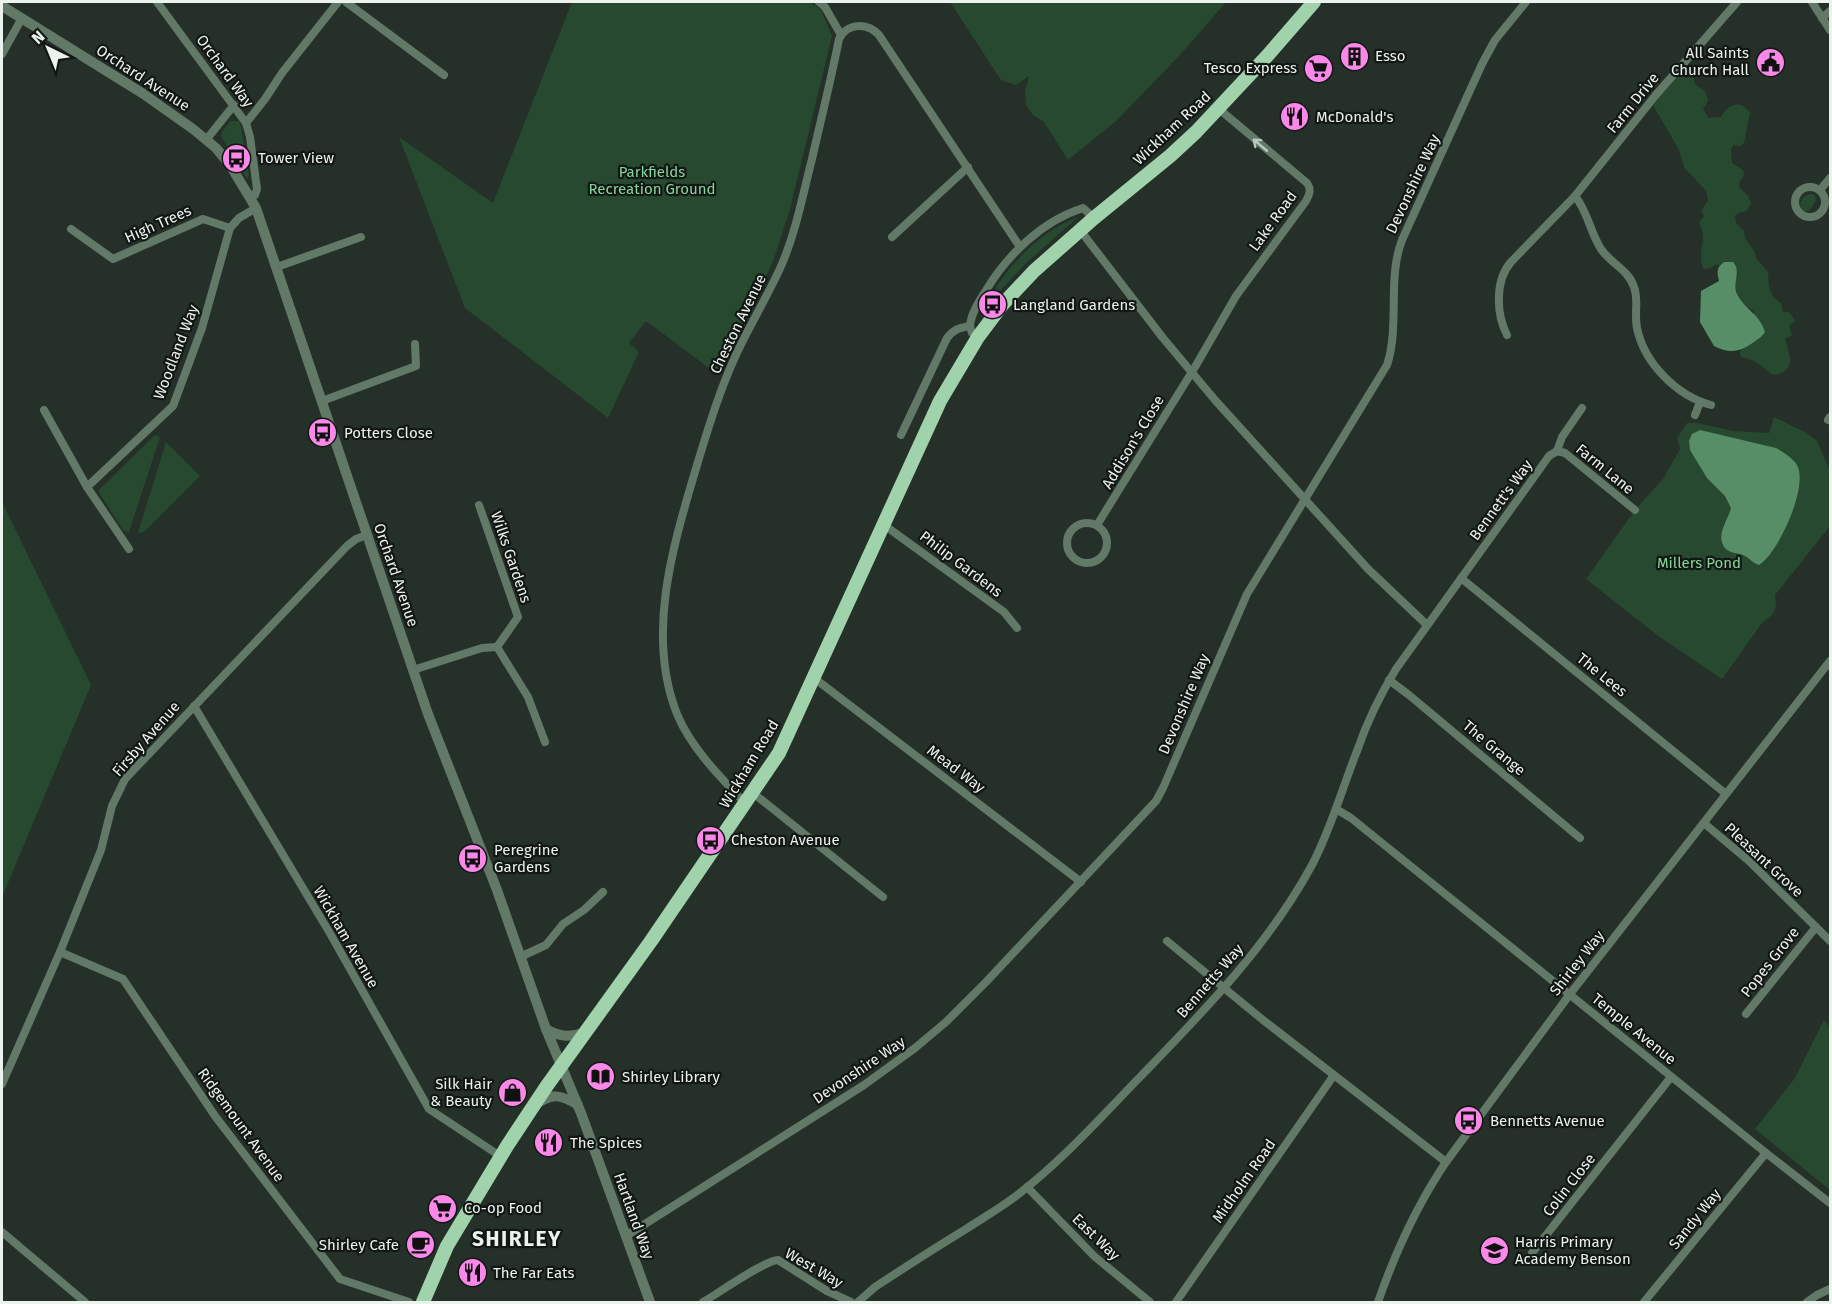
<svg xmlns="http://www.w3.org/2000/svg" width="1832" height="1304" viewBox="0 0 1832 1304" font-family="'Fira Sans',sans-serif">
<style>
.green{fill:#264930}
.water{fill:#588e67}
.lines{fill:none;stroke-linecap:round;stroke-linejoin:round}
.minor{stroke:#637968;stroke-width:8}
.tertiary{stroke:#637968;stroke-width:10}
.trunk{stroke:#a0d3ac;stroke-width:14}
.oneway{stroke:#bbc8be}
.labels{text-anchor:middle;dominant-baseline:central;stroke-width:4.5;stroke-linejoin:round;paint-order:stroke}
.poi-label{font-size:15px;fill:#ebf3ed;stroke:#121713;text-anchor:start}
.street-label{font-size:15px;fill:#ebf3ed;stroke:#121713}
.park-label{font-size:15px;fill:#85d49c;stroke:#121713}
.district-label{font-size:21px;font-weight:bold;letter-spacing:1.5px;fill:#ebf3ed;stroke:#121713}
</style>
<rect width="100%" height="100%" fill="#253128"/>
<!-- green -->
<g class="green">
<polygon points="572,2 811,2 821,10 832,36 789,213 773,262 717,374 646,321 629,343 639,352 608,418 465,308 399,137 493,203"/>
<polygon points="950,2 1226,2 1180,55 1116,121 1068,160 1044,122 1033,115 1026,105 1025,92 1029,76 1016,85 1001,80"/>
<path d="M1685,68l8,8 2,8 10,7 3,9 -5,9 6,9 12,-1c7,-13 19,-18 29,-4l-6,30 -4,3 -6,-1 -3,4 1,14 11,7 1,6 -4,5 -1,6 9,9 3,7 -4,8 -9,2 -3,3 1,7 8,8 1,7 9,13 2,7 12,14 1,14 4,11 8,6 2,9h6l6,9 -6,5 3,9 -7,4c5,16 12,33 -12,36 -14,-10 -15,-15 -32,-18l-1,-6 23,-16 -10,-24 -12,-9 -5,-12 -1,-6 3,-12 -14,-10 -5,4 -3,-2 -5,4 -7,1c-7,-11 0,-24 -1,-36 -1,-4 -3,-7 -4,-11l5,-6 -3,-5 7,-11 -2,-9 -22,-24 -5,-17 -26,-45z"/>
<polygon points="231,121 239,121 241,127 249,175 247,179 221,136 224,129"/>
<path d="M1812,194l3,1 1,6 -7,10 -6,1c-6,-8 -1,-18 9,-18z"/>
<path d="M1078,217l-53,47 -40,43c18,-37 53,-75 93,-90z"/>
<polygon points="1774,417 1807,433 1817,441 1830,471 1830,526 1775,595 1776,606 1773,614 1762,623 1722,679 1657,635 1586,579 1635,510 1663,479 1680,449 1677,438 1687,423 1698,423 1733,431 1769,433"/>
<polygon points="155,435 160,437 129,532 123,530 98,491"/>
<polygon points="166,442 200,476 144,532 138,533"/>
<polygon points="2,502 91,685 2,897"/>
<polygon points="1824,1020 1830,1027 1830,1190 1755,1129 1795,1078"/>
</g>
<!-- water -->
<g class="water">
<path d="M1724,262h9c9,10 -1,20 4,32 8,16 22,19 28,38 -3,5 -6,6 -11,10 -14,10 -24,12 -40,4l-14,-24 1,-31 18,-10c-2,-9 -3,-13 5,-19z"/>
<path d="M1700,430l76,18c7,4 17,10 21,17 12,21 -19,89 -38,100 -7,-2 -10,-8 -16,-10 -6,-2 -13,-2 -18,-7 -10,-12 3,-28 6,-40l-6,-12 -18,-18 -17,-28 -1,-9 3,-7z"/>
</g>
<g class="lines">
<!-- minor -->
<g class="minor">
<polyline points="157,2 246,123 250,137 257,189 255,195 250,196"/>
<polyline points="346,2 444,75"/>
<polyline points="819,2 825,7 841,35"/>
<polyline points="1812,2 1830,30"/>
<polyline points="1822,18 1830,11"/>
<polyline points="2,54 22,18"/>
<polyline points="246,123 265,99 282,73 338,2"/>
<polyline points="206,140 234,105"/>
<circle cx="1810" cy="202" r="15"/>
<polyline points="1820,190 1830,178"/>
<polyline points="71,229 113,259 203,219 230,228"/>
<polyline points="1080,230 1163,338 1215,400 1368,569 1426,624"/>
<polyline points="892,237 968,167"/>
<polyline points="277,267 361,237"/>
<path d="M1507,335c-11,-21 -12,-55 4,-73l64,-66"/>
<path d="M978,337l-6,-4 -2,-7c1,-12 8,-23 15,-34 22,-37 57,-71 98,-84l11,10"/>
<polyline points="322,401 416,366 415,344"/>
<path d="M1711,405c-34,-9 -67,-42 -74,-77 -3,-14 2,-28 -3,-41 -6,-18 -23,-23 -33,-38 -11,-17 -13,-37 -26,-53l80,-100 82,-94"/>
<polyline points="44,410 87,487 129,549"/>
<polyline points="1695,415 1700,402"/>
<polyline points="1828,420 1830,417"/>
<path d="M901,435l46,-97c7,-9 12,-10 23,-12"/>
<polyline points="1557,451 1565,453 1635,510"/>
<polyline points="87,487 173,406 202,328 230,228 239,218 256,208"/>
<polyline points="479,505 518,617 497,647 528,697 545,742"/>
<circle cx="1087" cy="543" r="20"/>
<polyline points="884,525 1004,612 1017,628"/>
<path d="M1097,525l98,-158 41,-71 70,-95c3,-6 6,-11 1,-18l-88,-74"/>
<polyline points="1461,578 1726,794"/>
<polyline points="413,670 482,648 497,647"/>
<polyline points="814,678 1081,882"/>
<polyline points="1389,680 1409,695 1580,838"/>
<polyline points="194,706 331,935 429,1109 500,1156"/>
<polyline points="753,793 883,897"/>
<path d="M746,804c-25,-26 -55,-56 -69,-90 -32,-81 -3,-171 20,-249 11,-36 22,-73 38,-108 14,-31 33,-61 47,-93 14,-33 21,-70 30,-105 9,-40 19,-79 27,-120 8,-16 28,-17 40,-4l141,212"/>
<polyline points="1336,809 1351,818 1766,1153 1830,1203"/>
<polyline points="1705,824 1749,861 1830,941"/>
<polyline points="1167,941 1263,1020 1446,1162"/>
<polyline points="60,952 123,979 215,1116 340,1279 409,1302"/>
<polyline points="520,957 546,945 563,924 584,910 603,892"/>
<polyline points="1746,1014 1816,927"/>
<polyline points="2,1084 60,952 101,850 112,806 125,779 347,546 356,539 367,535"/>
<polyline points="1027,1187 1094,1256 1150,1302"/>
<polyline points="2,1232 85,1302"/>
<path d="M626,1236l238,-151 51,-37 31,-26 40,-40 170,-181 7,-13 84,-194 140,-229c13,-39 0,-87 15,-125l80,-176 13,-24 31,-38"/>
<polyline points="1532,1253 1671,1077"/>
<path d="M703,1302c16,-9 60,-41 75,-42l49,31 24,11"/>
<path d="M858,1302l17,-15c29,-19 58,-38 88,-56 18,-12 36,-22 53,-35 46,-35 85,-79 125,-120 63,-65 127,-130 171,-211 19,-36 30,-76 45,-114 10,-29 23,-56 39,-82l153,-213 8,-5 5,-14 20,-29"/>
<polyline points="1176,1302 1334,1075"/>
<path d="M1378,1302c17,-49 39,-97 68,-140l124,-168 260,-333"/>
<polyline points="1644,1302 1766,1153"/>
<polyline points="1807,1302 1817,1295 1830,1289"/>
</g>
<!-- tertiary -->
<g class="tertiary">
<polyline points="2,6 142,93 193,129 216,148 230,165 256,208 428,714 497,890 546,1029 581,1113 650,1302"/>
<path d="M546,1029c15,9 25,8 40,3"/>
<path d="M535,1105c17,-12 25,-11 43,0"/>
</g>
<!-- trunk -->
<polyline class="trunk" points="423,1302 447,1246 507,1146 546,1087 651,941 779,753 940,401 978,337 1002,305 1034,271 1094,218 1170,156 1196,132 1268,55 1314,2"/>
</g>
<!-- one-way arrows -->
<defs><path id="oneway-shaft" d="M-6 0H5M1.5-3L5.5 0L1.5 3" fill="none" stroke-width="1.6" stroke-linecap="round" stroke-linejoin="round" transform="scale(1.5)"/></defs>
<use class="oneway" href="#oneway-shaft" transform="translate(1260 145) rotate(-140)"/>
<!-- icons -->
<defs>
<symbol id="building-disc" viewBox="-11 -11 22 22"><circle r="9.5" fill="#f988e9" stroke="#121713"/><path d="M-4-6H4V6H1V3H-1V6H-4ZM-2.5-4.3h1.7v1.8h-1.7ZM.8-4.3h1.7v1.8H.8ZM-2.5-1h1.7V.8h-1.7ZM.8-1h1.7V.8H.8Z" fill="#111"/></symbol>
<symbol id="civic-disc" viewBox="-11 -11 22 22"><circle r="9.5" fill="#f988e9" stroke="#121713"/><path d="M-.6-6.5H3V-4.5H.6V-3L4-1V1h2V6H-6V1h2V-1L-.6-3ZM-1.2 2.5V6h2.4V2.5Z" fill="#111"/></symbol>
<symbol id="supermarket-disc" viewBox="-11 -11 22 22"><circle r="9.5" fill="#f988e9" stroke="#121713"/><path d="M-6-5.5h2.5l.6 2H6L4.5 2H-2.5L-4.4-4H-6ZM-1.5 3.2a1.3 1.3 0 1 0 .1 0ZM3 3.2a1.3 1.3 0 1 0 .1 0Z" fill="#111"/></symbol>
<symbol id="restaurant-disc" viewBox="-11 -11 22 22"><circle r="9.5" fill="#f988e9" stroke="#121713"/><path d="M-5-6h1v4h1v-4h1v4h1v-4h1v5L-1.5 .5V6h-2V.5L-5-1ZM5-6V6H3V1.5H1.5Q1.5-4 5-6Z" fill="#111"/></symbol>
<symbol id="bus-disc" viewBox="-11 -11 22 22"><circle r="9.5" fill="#f988e9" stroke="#121713"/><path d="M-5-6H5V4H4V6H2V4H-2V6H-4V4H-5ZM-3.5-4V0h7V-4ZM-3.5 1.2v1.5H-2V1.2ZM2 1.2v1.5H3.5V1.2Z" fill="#111"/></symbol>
<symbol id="library-disc" viewBox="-11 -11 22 22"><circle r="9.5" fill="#f988e9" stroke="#121713"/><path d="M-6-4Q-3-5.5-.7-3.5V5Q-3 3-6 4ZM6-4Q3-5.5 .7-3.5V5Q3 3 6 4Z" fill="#111"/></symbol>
<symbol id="shop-disc" viewBox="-11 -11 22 22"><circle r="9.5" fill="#f988e9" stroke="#121713"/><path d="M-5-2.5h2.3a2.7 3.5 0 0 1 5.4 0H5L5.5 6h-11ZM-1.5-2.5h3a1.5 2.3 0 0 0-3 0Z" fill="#111"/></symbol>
<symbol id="cafe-disc" viewBox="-11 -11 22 22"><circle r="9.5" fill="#f988e9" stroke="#121713"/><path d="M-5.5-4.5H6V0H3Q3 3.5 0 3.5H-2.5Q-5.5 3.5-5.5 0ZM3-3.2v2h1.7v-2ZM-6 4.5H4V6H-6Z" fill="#111"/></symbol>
<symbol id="school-disc" viewBox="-11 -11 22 22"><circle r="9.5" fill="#f988e9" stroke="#121713"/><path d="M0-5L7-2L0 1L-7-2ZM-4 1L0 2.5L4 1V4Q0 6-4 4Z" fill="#111"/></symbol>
</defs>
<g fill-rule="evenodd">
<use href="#building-disc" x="1338" y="40" width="33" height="33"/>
<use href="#civic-disc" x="1754" y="46" width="33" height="33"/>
<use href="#supermarket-disc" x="1302" y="52" width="33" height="33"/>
<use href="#restaurant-disc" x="1278" y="100" width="33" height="33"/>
<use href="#bus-disc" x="220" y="142" width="33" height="33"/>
<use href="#bus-disc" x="976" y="288" width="33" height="33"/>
<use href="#bus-disc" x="306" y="416" width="33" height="33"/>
<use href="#bus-disc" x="694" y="824" width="33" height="33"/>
<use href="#bus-disc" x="456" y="842" width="33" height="33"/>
<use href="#library-disc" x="584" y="1060" width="33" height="33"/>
<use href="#shop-disc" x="496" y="1076" width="33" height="33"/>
<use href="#bus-disc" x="1452" y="1104" width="33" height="33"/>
<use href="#restaurant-disc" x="532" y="1126" width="33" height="33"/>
<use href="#supermarket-disc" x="426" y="1192" width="33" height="33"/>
<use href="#cafe-disc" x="404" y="1228" width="33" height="33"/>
<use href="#school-disc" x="1478" y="1234" width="33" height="33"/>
<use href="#restaurant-disc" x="456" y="1256" width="33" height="33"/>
</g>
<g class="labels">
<!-- poi labels -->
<g class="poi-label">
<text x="1749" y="53" text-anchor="end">All Saints<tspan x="1749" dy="17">Church Hall</tspan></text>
<text x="1375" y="56">Esso</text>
<text x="1297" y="68" text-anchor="end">Tesco Express</text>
<text x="1316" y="117">McDonald's</text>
<text x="258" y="158">Tower View</text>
<text x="1013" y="305">Langland Gardens</text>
<text x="344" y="433">Potters Close</text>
<text x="731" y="840">Cheston Avenue</text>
<text x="494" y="850">Peregrine<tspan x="494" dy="17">Gardens</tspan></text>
<text x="622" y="1077">Shirley Library</text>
<text x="492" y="1084" text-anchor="end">Silk Hair<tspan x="492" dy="17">&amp; Beauty</tspan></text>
<text x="1490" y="1121">Bennetts Avenue</text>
<text x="570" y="1143">The Spices</text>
<text x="464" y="1208">Co-op Food</text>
<text x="1515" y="1242">Harris Primary<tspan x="1515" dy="17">Academy Benson</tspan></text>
<text x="399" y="1245" text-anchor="end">Shirley Cafe</text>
<text x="493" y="1273">The Far Eats</text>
</g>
<!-- street labels -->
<g class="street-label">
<text transform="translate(225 71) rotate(54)">Orchard Way</text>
<text transform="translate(143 78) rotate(33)">Orchard Avenue</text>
<text transform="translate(1633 103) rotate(-51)">Farm Drive</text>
<text transform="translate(1172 128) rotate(-43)">Wickham Road</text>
<text transform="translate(1413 184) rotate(-65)">Devonshire Way</text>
<text transform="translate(1273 221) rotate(-54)">Lake Road</text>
<text transform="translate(158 224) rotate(-24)">High Trees</text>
<text transform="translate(738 324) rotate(-64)">Cheston Avenue</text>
<text transform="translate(176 352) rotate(-69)">Woodland Way</text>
<text transform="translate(1133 442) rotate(-59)">Addison's Close</text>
<text transform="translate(1605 469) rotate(39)">Farm Lane</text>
<text transform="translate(1501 500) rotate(-54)">Bennett's Way</text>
<text transform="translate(511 557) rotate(71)">Wilks Gardens</text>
<text transform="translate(961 564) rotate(37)">Philip Gardens</text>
<text transform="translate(396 575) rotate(71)">Orchard Avenue</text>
<text transform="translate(1602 675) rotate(39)">The Lees</text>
<text transform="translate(1184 704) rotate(-67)">Devonshire Way</text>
<text transform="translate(146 739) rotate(-49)">Firsby Avenue</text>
<text transform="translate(1494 748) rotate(40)">The Grange</text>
<text transform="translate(749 764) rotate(-59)">Wickham Road</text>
<text transform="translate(956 769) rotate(37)">Mead Way</text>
<text transform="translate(1764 860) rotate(43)">Pleasant Grove</text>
<text transform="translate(346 937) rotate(60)">Wickham Avenue</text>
<text transform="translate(1770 962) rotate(-52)">Popes Grove</text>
<text transform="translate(1577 963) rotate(-52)">Shirley Way</text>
<text transform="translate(1210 981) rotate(-49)">Bennetts Way</text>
<text transform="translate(1634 1029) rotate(39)">Temple Avenue</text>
<text transform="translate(859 1070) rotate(-34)">Devonshire Way</text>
<text transform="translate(241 1125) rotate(54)">Ridgemount Avenue</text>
<text transform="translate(1244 1181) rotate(-55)">Midholm Road</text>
<text transform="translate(1569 1185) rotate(-52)">Colin Close</text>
<text transform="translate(634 1216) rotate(70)">Hartland Way</text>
<text transform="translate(1695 1219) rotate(-51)">Sandy Way</text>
<text transform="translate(1096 1237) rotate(44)">East Way</text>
<text transform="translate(814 1268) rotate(30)">West Way</text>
</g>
<!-- park labels -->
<g class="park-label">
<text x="652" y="172">Parkfields<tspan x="652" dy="17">Recreation Ground</tspan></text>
<text x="1699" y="563">Millers Pond</text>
</g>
<!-- district labels -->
<g class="district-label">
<text x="517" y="1239">SHIRLEY</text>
</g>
</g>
<!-- border -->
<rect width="1832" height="1304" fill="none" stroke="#ebf3ed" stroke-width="6"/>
<!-- north arrow -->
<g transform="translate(48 48) rotate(317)" stroke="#121713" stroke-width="4.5" paint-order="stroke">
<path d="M0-4.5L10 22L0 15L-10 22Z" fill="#ebf3ed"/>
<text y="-9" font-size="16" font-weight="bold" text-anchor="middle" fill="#ebf3ed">N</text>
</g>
</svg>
